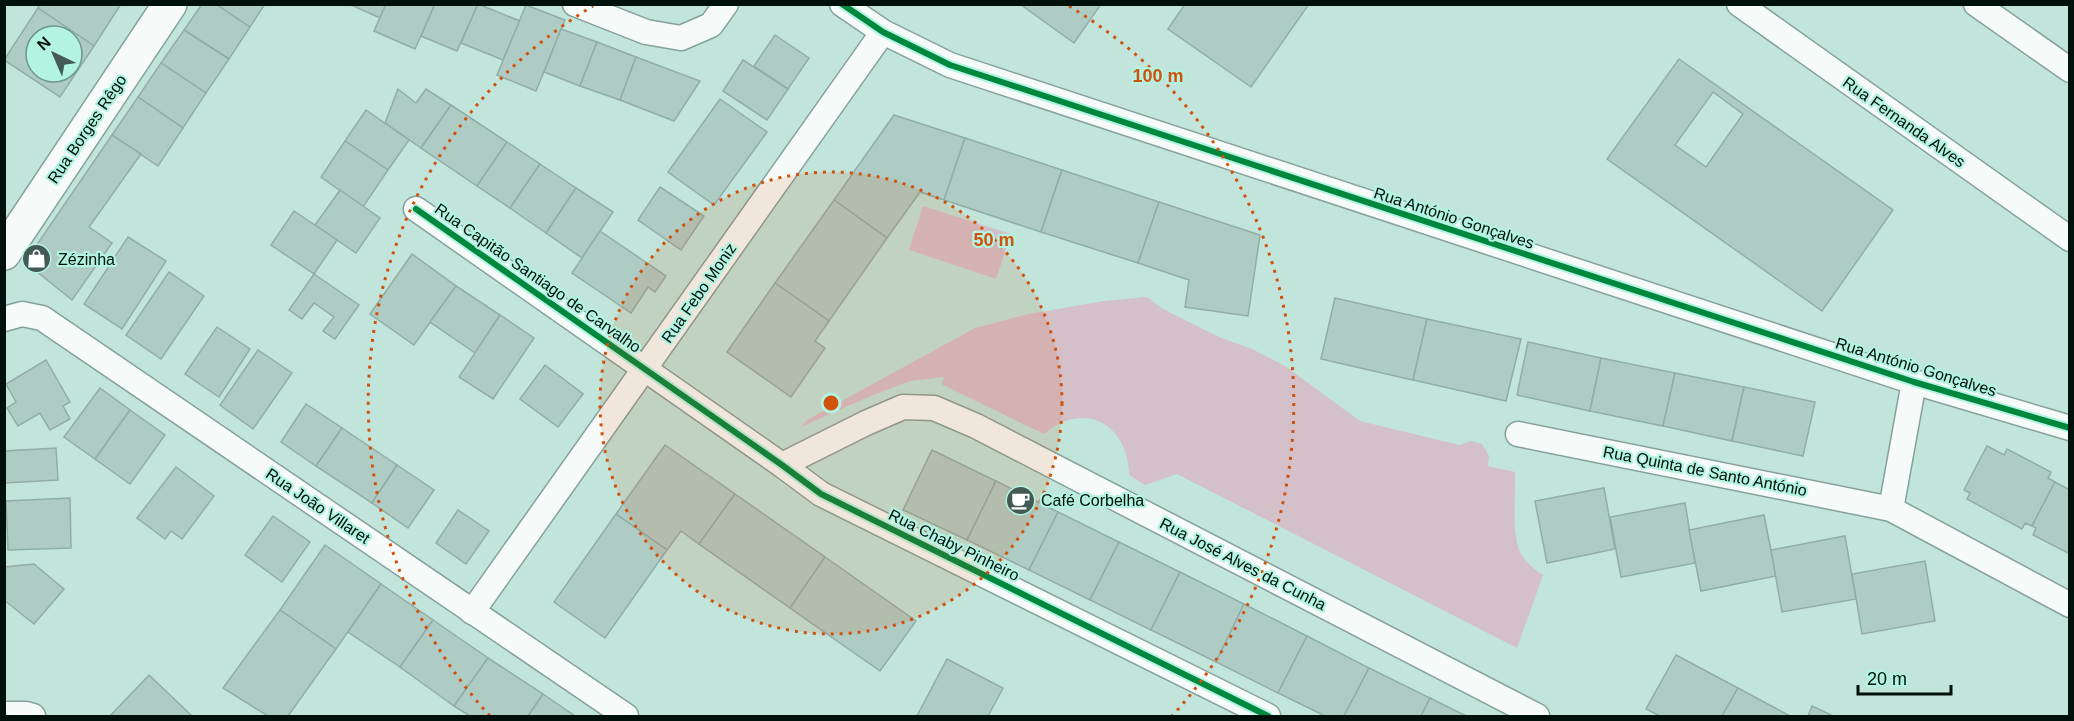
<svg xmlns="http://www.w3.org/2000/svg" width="2074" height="721" viewBox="0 0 2074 721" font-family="Arial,sans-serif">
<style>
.green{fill:#d4c0c9}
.building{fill:#afccc4;stroke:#91ada6;stroke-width:1.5;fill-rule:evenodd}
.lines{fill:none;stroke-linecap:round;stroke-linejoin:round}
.minor-casing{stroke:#86a19b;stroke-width:27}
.secondary-casing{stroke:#86a19b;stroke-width:36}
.minor{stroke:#f6fbfa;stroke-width:24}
.secondary{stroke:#f6fbfa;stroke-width:33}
.cycleway-casing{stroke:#b2f3e1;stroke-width:10}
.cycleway{stroke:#00873e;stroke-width:6}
.ring{fill:none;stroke:#d1520c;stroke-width:3;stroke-dasharray:3 6}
.labels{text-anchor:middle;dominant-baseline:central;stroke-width:4.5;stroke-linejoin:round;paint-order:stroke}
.street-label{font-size:16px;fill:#00100b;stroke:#b2f3e1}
.poi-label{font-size:16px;fill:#00100b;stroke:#b2f3e1;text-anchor:start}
.centre{fill:#d1520c;stroke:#b2f3e1;stroke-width:3}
.ring-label{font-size:18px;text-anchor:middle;font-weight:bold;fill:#d1520c;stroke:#b2f3e1;stroke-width:4.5;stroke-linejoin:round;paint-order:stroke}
</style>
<rect width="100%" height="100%" fill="#c1e4db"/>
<!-- green -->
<g class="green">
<polygon points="923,206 1011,234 996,279 909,250"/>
<path d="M1147,297l16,12 56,28 33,12 33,17 75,55 99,24 12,-4 11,3 7,12 -1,10 27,6c1,22 -4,60 5,80 5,10 14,17 23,23l-26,73 -340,-174 -32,11 -16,-10c0,-50 -45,-76 -85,-41l-103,-50 4,-7 -35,4 -37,14 -72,32 6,-7 168,-92 54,-14 75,-13z"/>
</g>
<!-- building -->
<g class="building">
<polygon points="40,4 121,4 94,46 38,8"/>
<polygon points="202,4 216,4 250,27 229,59 184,30"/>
<polygon points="216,4 265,4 250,27"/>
<polygon points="349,4 386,4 380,18"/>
<polygon points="386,4 435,4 415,49 374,31"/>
<polygon points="435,4 478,4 457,51 421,36"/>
<polygon points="478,4 520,21 503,60 461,43"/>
<polygon points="1020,4 1101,4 1074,43"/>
<polygon points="1185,4 1309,4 1251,87 1168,29"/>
<polygon points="526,5 565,20 536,91 497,75"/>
<path d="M38,8l56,38 -34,51 -56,-37zM36,36h36v36h-36z"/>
<polygon points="561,29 597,42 580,86 544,72"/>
<polygon points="184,30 229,59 206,93 161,63"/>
<polygon points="775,35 809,58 788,89 754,66"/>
<polygon points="597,42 636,57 620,100 580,86"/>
<polygon points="636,57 700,81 674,121 620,100"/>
<path d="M1679,59l214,151 -71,101 -215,-152zM1713,92l30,22 -37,53 -31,-22z"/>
<polygon points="743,60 788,89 767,120 723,91"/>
<polygon points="161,63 206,93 183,128 138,97"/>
<polygon points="398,89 416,103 426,89 451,105 421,148 385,123"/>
<polygon points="138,97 183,128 158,166 112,135"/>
<polygon points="720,99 767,132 714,205 668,172"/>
<polygon points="451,105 507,142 477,186 421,148"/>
<polygon points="366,110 409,140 388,170 345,141"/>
<polygon points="894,115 965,138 944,200 920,192 887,238 834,200"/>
<polygon points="112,135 141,154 89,227 112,243 72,300 25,262"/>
<polygon points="965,138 1062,170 1041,232 944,200"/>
<polygon points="345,141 388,170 363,207 321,177"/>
<polygon points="507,142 540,164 510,208 477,186"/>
<polygon points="540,164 576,188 546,233 510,208"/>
<polygon points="1062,170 1159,202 1138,263 1041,232"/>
<polygon points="660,187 704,216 681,250 638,220"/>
<polygon points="576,188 613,212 582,258 546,233"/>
<polygon points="340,190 380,218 356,253 315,225"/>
<polygon points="834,200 887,238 829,321 775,283"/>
<polygon points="1159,202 1260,235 1248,316 1185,307 1189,280 1138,263"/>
<polygon points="294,211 337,240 314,274 271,245"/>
<polygon points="600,231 666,276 655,292 648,287 631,313 572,273"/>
<polygon points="128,237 166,261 122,329 84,304"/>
<polygon points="412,254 456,286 414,345 370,314"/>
<polygon points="169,272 204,296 161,359 126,335"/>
<polygon points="314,274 359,305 335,339 323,331 334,317 314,303 302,319 289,310"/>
<polygon points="775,283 829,321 815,341 825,348 791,397 727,352"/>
<polygon points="456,286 500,315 475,353 430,322"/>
<polygon points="1335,298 1427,319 1413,380 1321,359"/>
<polygon points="500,315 534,338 493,399 459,377"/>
<polygon points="1427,319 1521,339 1506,401 1413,380"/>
<polygon points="217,327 250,349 219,397 185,374"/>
<polygon points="1528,342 1601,358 1590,411 1517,395"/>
<polygon points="258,350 292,373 253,429 220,405"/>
<polygon points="1601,358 1675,373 1663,426 1590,411"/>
<polygon points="46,360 70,402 63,406 70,419 50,430 40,413 18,426 7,408 16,402 6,384"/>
<polygon points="545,365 583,394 558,427 520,399"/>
<polygon points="1675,373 1744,387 1732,441 1663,426"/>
<polygon points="1744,387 1815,402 1803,456 1732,441"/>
<polygon points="100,388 130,410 95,459 64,437"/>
<polygon points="306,404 342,428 316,466 281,442"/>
<polygon points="130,410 165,435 130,484 95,459"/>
<polygon points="342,428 397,465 372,503 316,466"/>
<polygon points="665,445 735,494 699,544 681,531 667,550 616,514"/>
<polygon points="1987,446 2004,455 2007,449 2051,472 2048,478 2055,482 2032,526 2025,523 2022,529 1967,499 1970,493 1964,490"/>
<polygon points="56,448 58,480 4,483 4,451"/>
<polygon points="932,450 996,481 967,540 903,510"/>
<polygon points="397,465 434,490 408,528 372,503"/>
<polygon points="176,467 214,496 182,539 171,531 165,539 137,518"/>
<polygon points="996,481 1058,512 1029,570 967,540"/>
<polygon points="2055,482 2070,490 2070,554 2033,535 2036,528 2032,526"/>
<polygon points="1604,488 1615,549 1547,563 1535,501"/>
<polygon points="735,494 825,557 790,608 699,544"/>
<polygon points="70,498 71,548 8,550 6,501"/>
<polygon points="1685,503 1695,563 1621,577 1610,517"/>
<polygon points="458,510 489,531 466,564 436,543"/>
<polygon points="1058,512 1119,542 1090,600 1029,570"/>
<polygon points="616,514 667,550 605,638 554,602"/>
<polygon points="1764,515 1776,576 1701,591 1689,530"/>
<polygon points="273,516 310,542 282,582 245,555"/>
<polygon points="1845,536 1856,599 1782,612 1771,550"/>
<polygon points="1119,542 1180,572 1151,630 1090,600"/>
<polygon points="325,545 381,584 336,649 280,610"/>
<polygon points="825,557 916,621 880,671 790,608"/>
<polygon points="1925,561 1935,621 1862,634 1852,574"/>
<polygon points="34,564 64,589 34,624 4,600 4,567"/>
<polygon points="1180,572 1244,604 1216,662 1151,630"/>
<polygon points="381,584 433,620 400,667 348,632"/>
<polygon points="1244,604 1307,636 1278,693 1216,662"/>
<polygon points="280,610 336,649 288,716 268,716 223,688"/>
<polygon points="433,620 488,658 454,706 400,667"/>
<polygon points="1307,636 1369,668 1344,716 1325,716 1278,693"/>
<polygon points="1676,655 1738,688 1722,716 1660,716 1646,709"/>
<polygon points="488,658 543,694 528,716 470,716 454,706"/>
<polygon points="947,659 1003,688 988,716 917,716"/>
<polygon points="1369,668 1430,698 1421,716 1344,716"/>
<polygon points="149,675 192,716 110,716"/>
<polygon points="1738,688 1790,716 1722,716"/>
<polygon points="543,694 575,716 528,716"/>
<polygon points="1430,698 1466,716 1421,716"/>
<polygon points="1812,706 1833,716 1808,716"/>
</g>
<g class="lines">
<defs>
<g id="minor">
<polyline points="575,4 646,32 681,38 711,25 726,4"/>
<polyline points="842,4 883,32 950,65 1914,382 2070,428"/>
<polyline points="1739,4 2070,239"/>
<polyline points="1976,4 2070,70"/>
<polyline points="416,209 782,465 821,494 1268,716"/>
<polyline points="4,319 22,314 42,318 626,716"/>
<polyline points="1518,434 1891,509 2070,605"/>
<polyline points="782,465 866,423 903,407 934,408 976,426 1537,716"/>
<polyline points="1891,509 1914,382"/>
<polyline points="472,612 883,32"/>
<polyline points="4,714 26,714 33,716"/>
</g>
<polyline id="secondary" points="4,253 170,4"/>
</defs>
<!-- minor casing -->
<use href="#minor" class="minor-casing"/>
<!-- secondary casing -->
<use href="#secondary" class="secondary-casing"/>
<!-- minor -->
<use href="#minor" class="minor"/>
<!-- secondary -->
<use href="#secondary" class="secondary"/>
<defs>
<g id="cycleway">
<polyline points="842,4 883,32 950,65 1914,382 2070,428"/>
<polyline points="416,209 782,465 821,494 1268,716"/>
</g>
</defs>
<!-- cycleway casing -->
<use href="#cycleway" class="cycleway-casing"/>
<!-- cycleway -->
<use href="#cycleway" class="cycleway"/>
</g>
<!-- distance rings -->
<circle cx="831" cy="403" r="231" fill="#d1520c" fill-opacity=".12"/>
<g class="ring">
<circle cx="831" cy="403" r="231"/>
<path d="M490 716A463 463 0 0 1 593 6M1069 6A463 463 0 0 1 1172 716"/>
</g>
<!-- icons -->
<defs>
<symbol id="shop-disc" viewBox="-11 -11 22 22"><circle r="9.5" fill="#445a54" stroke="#b2f3e1"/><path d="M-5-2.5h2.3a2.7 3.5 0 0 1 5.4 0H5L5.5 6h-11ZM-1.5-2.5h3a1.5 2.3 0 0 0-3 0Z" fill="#fff"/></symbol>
<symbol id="cafe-disc" viewBox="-11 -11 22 22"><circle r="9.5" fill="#445a54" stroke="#b2f3e1"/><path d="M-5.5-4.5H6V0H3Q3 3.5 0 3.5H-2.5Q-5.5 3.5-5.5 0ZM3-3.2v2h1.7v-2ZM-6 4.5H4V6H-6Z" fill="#fff"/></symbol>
</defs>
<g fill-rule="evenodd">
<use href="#shop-disc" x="20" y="242" width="33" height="33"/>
<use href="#cafe-disc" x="1004" y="484" width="33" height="33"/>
</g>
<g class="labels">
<!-- street labels -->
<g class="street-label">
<text transform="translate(1904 122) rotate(35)">Rua Fernanda Alves</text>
<text transform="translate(87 129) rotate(-56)">Rua Borges Rêgo</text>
<text transform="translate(1454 218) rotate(18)">Rua António Gonçalves</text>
<text transform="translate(538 278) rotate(35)">Rua Capitão Santiago de Carvalho</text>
<text transform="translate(699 293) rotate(-55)">Rua Febo Moniz</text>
<text transform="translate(1916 367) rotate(17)">Rua António Gonçalves</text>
<text transform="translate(1705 471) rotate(11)">Rua Quinta de Santo António</text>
<text transform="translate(318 506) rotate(34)">Rua João Villaret</text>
<text transform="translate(954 545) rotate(26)">Rua Chaby Pinheiro</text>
<text transform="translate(1243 564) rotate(27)">Rua José Alves da Cunha</text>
</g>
<!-- poi labels -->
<g class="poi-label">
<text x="58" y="259">Zézinha</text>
<text x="1041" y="500">Café Corbelha</text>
</g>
</g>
<circle cx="831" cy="403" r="9" class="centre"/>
<g class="ring-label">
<text x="1158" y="82">100 m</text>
<text x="994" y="246">50 m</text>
</g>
<!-- border -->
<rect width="2074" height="721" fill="none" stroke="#00100b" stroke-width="12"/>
<!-- north arrow -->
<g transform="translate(54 54) rotate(316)"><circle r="28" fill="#b2f3e1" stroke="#6b988b" stroke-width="1.5"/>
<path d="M0-4.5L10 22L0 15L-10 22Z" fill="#445a54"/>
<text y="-9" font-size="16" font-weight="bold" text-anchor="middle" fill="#00100b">N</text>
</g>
<!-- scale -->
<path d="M1858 685v9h93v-9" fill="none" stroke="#00100b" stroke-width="3"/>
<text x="1867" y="685" font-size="18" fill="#00100b" stroke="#b2f3e1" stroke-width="4.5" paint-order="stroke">20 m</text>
</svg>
